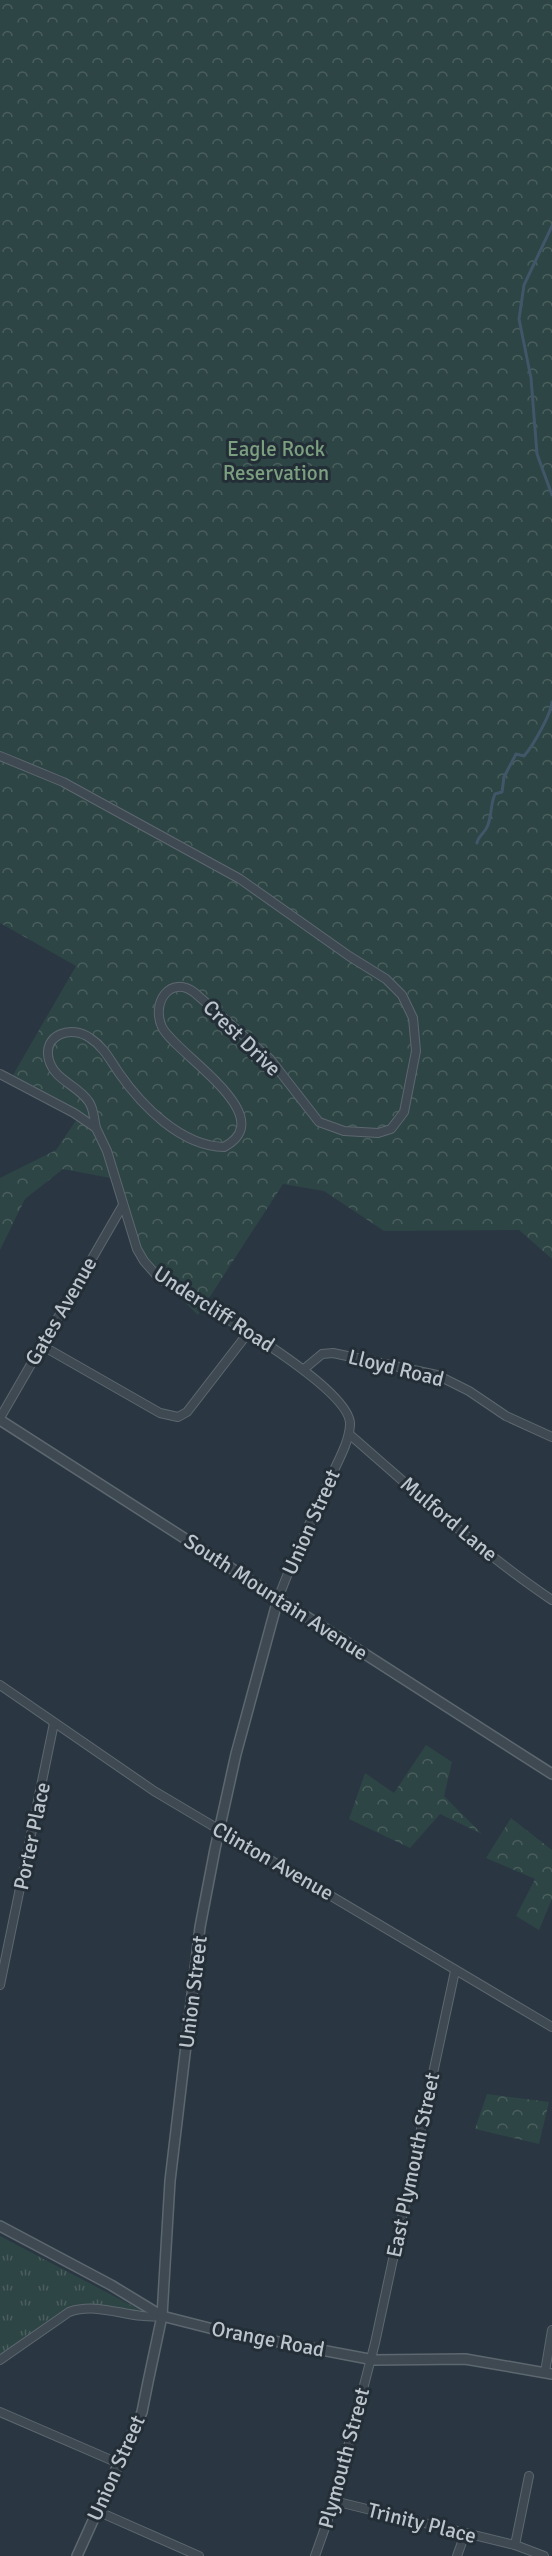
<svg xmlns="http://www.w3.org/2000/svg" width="552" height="2556" viewBox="0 0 552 2556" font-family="Signika,sans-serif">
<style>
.forest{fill:url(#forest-crowns)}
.park{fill:url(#park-tufts)}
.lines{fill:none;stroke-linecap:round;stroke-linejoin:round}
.stream{stroke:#415769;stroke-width:3}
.minor-casing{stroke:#5d676f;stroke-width:10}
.tertiary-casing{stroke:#5d676f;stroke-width:12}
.minor{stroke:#3e4952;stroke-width:8}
.tertiary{stroke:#3e4952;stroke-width:9}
.labels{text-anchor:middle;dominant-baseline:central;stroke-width:6;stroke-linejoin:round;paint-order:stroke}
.park-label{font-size:21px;fill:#7c9f80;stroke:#232e37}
.street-label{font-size:21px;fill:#bcc4cc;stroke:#232e37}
</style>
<defs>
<pattern id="forest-crowns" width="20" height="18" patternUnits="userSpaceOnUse" patternTransform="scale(1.5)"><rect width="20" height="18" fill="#2d4544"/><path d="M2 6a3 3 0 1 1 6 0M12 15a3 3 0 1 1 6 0" fill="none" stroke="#4a5e5e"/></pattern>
<pattern id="park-tufts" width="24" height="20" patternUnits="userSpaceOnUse" patternTransform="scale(1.5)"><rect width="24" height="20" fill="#2d4544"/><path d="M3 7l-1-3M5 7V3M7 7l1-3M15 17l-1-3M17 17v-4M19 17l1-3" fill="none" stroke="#4a5e5e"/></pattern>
</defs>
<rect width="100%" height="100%" fill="#2a3742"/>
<!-- forest -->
<g class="forest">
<polygon points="0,0 552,0 552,1259 519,1230 384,1231 324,1191 283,1184 198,1315 142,1261 121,1180 63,1169 25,1199 0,1250 0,1178 56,1150 77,1119 9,1082 76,966 0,923"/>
<polygon points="426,1745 452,1762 444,1796 482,1834 440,1814 410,1848 349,1819 365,1773 394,1793"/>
<polygon points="511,1818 552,1850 552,1899 539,1930 516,1916 535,1879 486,1858"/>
<polygon points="487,2094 549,2102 539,2144 475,2129"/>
</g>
<!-- park -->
<polygon class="park" points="0,2236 146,2313 69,2312 0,2360"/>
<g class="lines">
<!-- stream -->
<g class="stream">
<polyline points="552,226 524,285 519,319 531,378 537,454 552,495"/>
<path d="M477,843c1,-7 7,-9 10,-16 5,-10 3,-22 8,-33l7,-2 2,-15 12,-23 8,2c9,-10 27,-42 28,-54"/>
</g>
<defs>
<g id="minor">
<path d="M0,756l63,26 177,97 109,77 37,23 16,16 11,23 3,33 -12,61 -13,17 -13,4 -34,-2 -25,-9 -49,-63 -75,-66c-25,-19 -44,10 -33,34 12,26 121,89 62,120 -43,-1 -82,-41 -105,-74 -9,-13 -15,-26 -29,-35 -18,-13 -48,-4 -41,22 6,21 29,25 40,42 5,7 5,18 7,26"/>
<path d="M0,1074l74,39 22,15 11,23 30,98 7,12 15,17c34,21 194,109 191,147 -1,19 -14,39 -21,56 -18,39 -36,77 -51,118"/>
<polyline points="41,1345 160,1413 178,1417 187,1412 248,1333"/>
<polyline points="304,1369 322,1354 333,1353 437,1375 469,1391 506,1416 552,1437"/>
<polyline points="0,1418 123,1205"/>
<path d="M349,1434c66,57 131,118 203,166"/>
<polyline points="0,1685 154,1791 552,2027"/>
<polyline points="0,1985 54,1723"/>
<path d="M0,2360l69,-48c31,-11 61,8 93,4"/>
<polyline points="545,2372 552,2330"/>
<polyline points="0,2412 118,2463"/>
<polyline points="334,2501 515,2545 544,2556"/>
<polyline points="97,2511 199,2556"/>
<polyline points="515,2545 529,2476"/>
<polyline points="315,2556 332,2508 375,2343 455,1971"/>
<polyline points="457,2556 465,2534"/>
</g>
<g id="tertiary">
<polyline points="0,1420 552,1774"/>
<polyline points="0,2226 111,2285 162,2316 221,2331 374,2360 465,2359 552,2374"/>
<polyline points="77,2556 142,2412 148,2382 162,2316 170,2181 200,1927 215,1849 236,1754 278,1599"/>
</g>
</defs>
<!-- minor casing -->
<use href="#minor" class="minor-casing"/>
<!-- tertiary casing -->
<use href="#tertiary" class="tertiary-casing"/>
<!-- minor -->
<use href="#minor" class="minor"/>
<!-- tertiary -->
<use href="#tertiary" class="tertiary"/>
</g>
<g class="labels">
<!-- park labels -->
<g class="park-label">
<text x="276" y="449">Eagle Rock<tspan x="276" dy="24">Reservation</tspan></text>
</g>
<!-- street labels -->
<g class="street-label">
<text transform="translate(242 1038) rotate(44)">Crest Drive</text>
<text transform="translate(214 1309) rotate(33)">Undercliff Road</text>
<text transform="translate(61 1311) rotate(-60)">Gates Avenue</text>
<text transform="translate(396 1368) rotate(14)">Lloyd Road</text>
<text transform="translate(449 1519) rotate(40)">Mulford Lane</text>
<text transform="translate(311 1522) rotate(-66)">Union Street</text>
<text transform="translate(276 1597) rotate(33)">South Mountain Avenue</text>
<text transform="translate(32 1836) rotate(-78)">Porter Place</text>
<text transform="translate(273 1861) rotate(30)">Clinton Avenue</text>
<text transform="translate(193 1992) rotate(-83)">Union Street</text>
<text transform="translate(413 2165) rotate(-78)">East Plymouth Street</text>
<text transform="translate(268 2339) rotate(11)">Orange Road</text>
<text transform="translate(344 2458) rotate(-75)">Plymouth Street</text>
<text transform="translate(116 2468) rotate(-66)">Union Street</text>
<text transform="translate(422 2523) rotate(14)">Trinity Place</text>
</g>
</g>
</svg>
